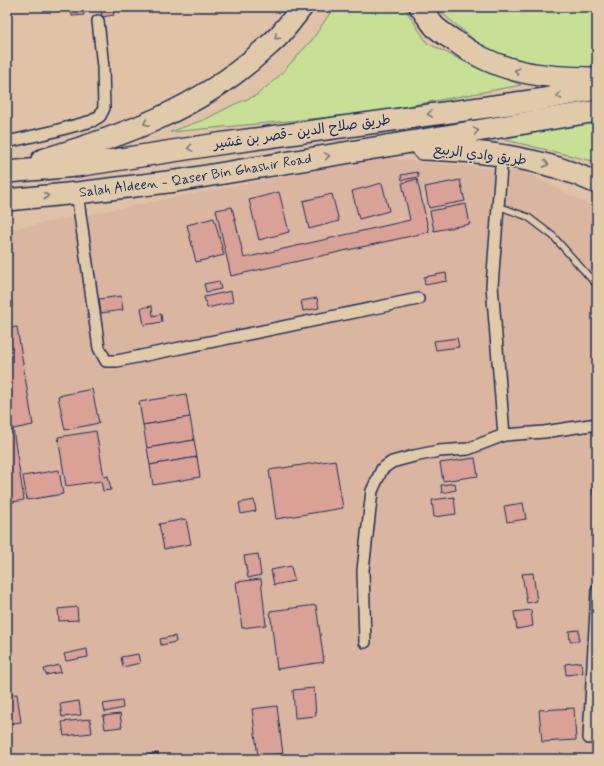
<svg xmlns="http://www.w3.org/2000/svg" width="604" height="766" viewBox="0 0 604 766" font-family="Mynerve,'Playpen Sans Arabic',sans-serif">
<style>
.built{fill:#dab5a0}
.green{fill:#c7e096;stroke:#71887a}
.building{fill:#daa196;stroke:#1b2f5e}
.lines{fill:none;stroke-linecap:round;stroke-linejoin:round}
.lane-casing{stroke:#1b2f5e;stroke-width:8}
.street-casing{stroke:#1b2f5e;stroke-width:14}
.highway-casing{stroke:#1b2f5e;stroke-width:24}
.lane{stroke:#e1caaa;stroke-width:5.5}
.street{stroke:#e1caaa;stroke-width:11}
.highway{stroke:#e1caaa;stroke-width:21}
.oneway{stroke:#747580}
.labels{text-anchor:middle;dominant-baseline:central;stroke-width:3;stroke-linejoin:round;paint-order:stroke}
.street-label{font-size:14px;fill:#1b2f5e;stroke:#e1caaa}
</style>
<rect width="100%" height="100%" fill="#e0c2a6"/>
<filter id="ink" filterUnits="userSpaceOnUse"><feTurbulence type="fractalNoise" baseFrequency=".025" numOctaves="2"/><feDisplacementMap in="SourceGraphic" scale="8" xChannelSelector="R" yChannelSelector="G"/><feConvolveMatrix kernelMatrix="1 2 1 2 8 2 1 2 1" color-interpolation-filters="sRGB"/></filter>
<g filter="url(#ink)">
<!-- built -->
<polygon class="built" points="381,158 526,172 597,209 597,759 7,759 7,230"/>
<!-- green -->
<g class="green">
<polygon points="334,7 404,7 427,43 467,63 521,85 364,114 170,132 206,119 233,105 257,95 277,78 312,40"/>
<polygon points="438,7 597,7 597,70 531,66 484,48 442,13"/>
<polygon points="597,121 597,162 502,139"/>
</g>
<!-- building -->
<g class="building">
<polygon points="71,7 82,7 84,15 72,16"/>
<polygon points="113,8 114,15 102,17 101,10"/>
<polygon points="417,172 419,177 402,180 401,175"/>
<polygon points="417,179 429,232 231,276 216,210 232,207 244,258 410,220 402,183"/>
<polygon points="460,180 465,201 429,208 425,187"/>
<polygon points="382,183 389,211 359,219 352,191"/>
<polygon points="279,192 289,232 259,240 249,200"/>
<polygon points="332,194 339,221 309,229 303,201"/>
<polygon points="466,204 470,224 434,231 430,211"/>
<polygon points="214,218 224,255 196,262 187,225"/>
<polygon points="446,273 447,281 425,285 424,277"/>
<polygon points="219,281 221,289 206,292 204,284"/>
<polygon points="231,291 233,302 207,308 204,297"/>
<polygon points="121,296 123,310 101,313 99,299"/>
<polygon points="317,298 319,308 303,311 301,301"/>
<polygon points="152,306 153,316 161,314 162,322 144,325 141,308"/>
<polygon points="17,327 33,425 13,429 24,500 7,503 7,328"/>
<polygon points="457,338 459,347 436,350 434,341"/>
<polygon points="92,389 99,423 65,430 58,396"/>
<polygon points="186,394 190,417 143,425 139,402"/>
<polygon points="190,417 194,440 147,448 143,425"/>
<polygon points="96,431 104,477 108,476 111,490 103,491 101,481 66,486 58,437"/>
<polygon points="194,440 197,457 150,465 147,448"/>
<polygon points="197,457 200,477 153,485 150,465"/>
<polygon points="475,458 478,476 443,481 440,463"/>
<polygon points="335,460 343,508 276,519 269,470"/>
<polygon points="59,470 63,494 27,500 23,476"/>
<polygon points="455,483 456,490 442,493 441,485"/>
<polygon points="597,487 597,507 595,507 592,488"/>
<polygon points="454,497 456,514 434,517 432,500"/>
<polygon points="254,500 256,511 241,514 239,503"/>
<polygon points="523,503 526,519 507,522 504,506"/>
<polygon points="186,519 191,544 164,549 159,524"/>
<polygon points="258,554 261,575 248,578 244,556"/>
<polygon points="291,566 294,581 274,585 271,570"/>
<polygon points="533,573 537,601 527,603 522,574"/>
<polygon points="261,579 266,625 242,628 236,582"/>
<polygon points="316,605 324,662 277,669 270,611"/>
<polygon points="77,607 78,620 59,621 58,609"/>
<polygon points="531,610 533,626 517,629 514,612"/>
<polygon points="579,630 579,641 570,641 569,631"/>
<polygon points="175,636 176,642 161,645 160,639"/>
<polygon points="87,649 88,657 66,661 64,654"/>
<polygon points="138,654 140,663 123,667 121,657"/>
<polygon points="581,662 583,673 566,675 565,664"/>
<polygon points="59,665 61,672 46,675 44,669"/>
<polygon points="314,688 316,716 295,718 293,690"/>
<polygon points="17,694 21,722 7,724 7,695"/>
<polygon points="79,701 81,715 62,717 60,704"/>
<polygon points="122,701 123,708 105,712 103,704"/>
<polygon points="277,706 283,754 258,757 252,709"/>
<polygon points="574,708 576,740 542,742 539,710"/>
<polygon points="120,714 122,727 105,729 103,716"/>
<polygon points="90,719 92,733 64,736 62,722"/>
<polygon points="158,753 159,759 141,759 141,756"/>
<polygon points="283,754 284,759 258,759 258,757"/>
<polygon points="130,755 131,759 114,759 113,757"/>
<polygon points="412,756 412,759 387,759 387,758"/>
</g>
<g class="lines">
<defs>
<polyline id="lane" points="498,206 528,217 553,236 593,281"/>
<g id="street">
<polyline points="7,142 51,132 92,121 100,116 104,108 103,67 98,21"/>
<polyline points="502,154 492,286 504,435"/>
<polyline points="77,193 99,348 106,361 117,361 418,299"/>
<polyline points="365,642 363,570 372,491 382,469 392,462 414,456 439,451 468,449 504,435 544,432 597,424"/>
<polyline points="589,738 597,591"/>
</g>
<g id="highway">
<path d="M420,7c5,6 10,14 15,20 6,5 13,10 20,14 44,33 89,37 142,37"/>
<path d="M423,149c61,2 119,8 174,34"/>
<path d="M42,160c80,-24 157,-51 219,-108 8,-7 16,-13 22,-21 7,-8 13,-16 19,-24"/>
<polyline points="7,172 76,166 218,144 538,100 597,89"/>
<path id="s1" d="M7,200l70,-7 99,-12 421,-70"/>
</g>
</defs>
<!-- lane casing -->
<use href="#lane" class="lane-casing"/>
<!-- street casing -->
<use href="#street" class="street-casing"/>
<!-- highway casing -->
<use href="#highway" class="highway-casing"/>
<!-- lane -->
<use href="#lane" class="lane"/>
<!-- street -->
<use href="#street" class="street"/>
<!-- highway -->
<use href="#highway" class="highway"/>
</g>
<!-- one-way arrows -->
<defs><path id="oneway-chevron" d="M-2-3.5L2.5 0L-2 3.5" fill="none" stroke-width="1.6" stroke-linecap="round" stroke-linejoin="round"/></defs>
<g class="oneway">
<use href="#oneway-chevron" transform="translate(277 37) rotate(138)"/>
<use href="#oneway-chevron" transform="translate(517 71) rotate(-165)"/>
<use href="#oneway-chevron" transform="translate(559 96) rotate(170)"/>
<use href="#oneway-chevron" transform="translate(430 114) rotate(172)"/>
<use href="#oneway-chevron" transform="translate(146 123) rotate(156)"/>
<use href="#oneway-chevron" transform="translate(476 131) rotate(-10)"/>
<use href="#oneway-chevron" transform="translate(190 148) rotate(171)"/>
<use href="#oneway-chevron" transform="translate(327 156) rotate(-9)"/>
<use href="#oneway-chevron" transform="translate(546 164) rotate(13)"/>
<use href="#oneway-chevron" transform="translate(46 196) rotate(-5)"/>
</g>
</g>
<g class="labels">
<!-- street labels -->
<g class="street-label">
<text transform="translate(302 132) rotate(-8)">طريق صلاح الدين -قصر بن غشير</text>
<text transform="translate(480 155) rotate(7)">طريق وادي الربيع</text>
<text stroke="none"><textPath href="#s1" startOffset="190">Salah Aldeen - Qaser Bin Ghashir Road</textPath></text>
</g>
</g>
<!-- margin -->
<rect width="604" height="766" fill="none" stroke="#e1caaa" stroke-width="24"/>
<rect x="12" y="12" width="580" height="742" fill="none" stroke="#1b2f5e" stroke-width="1.5" filter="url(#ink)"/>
</svg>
